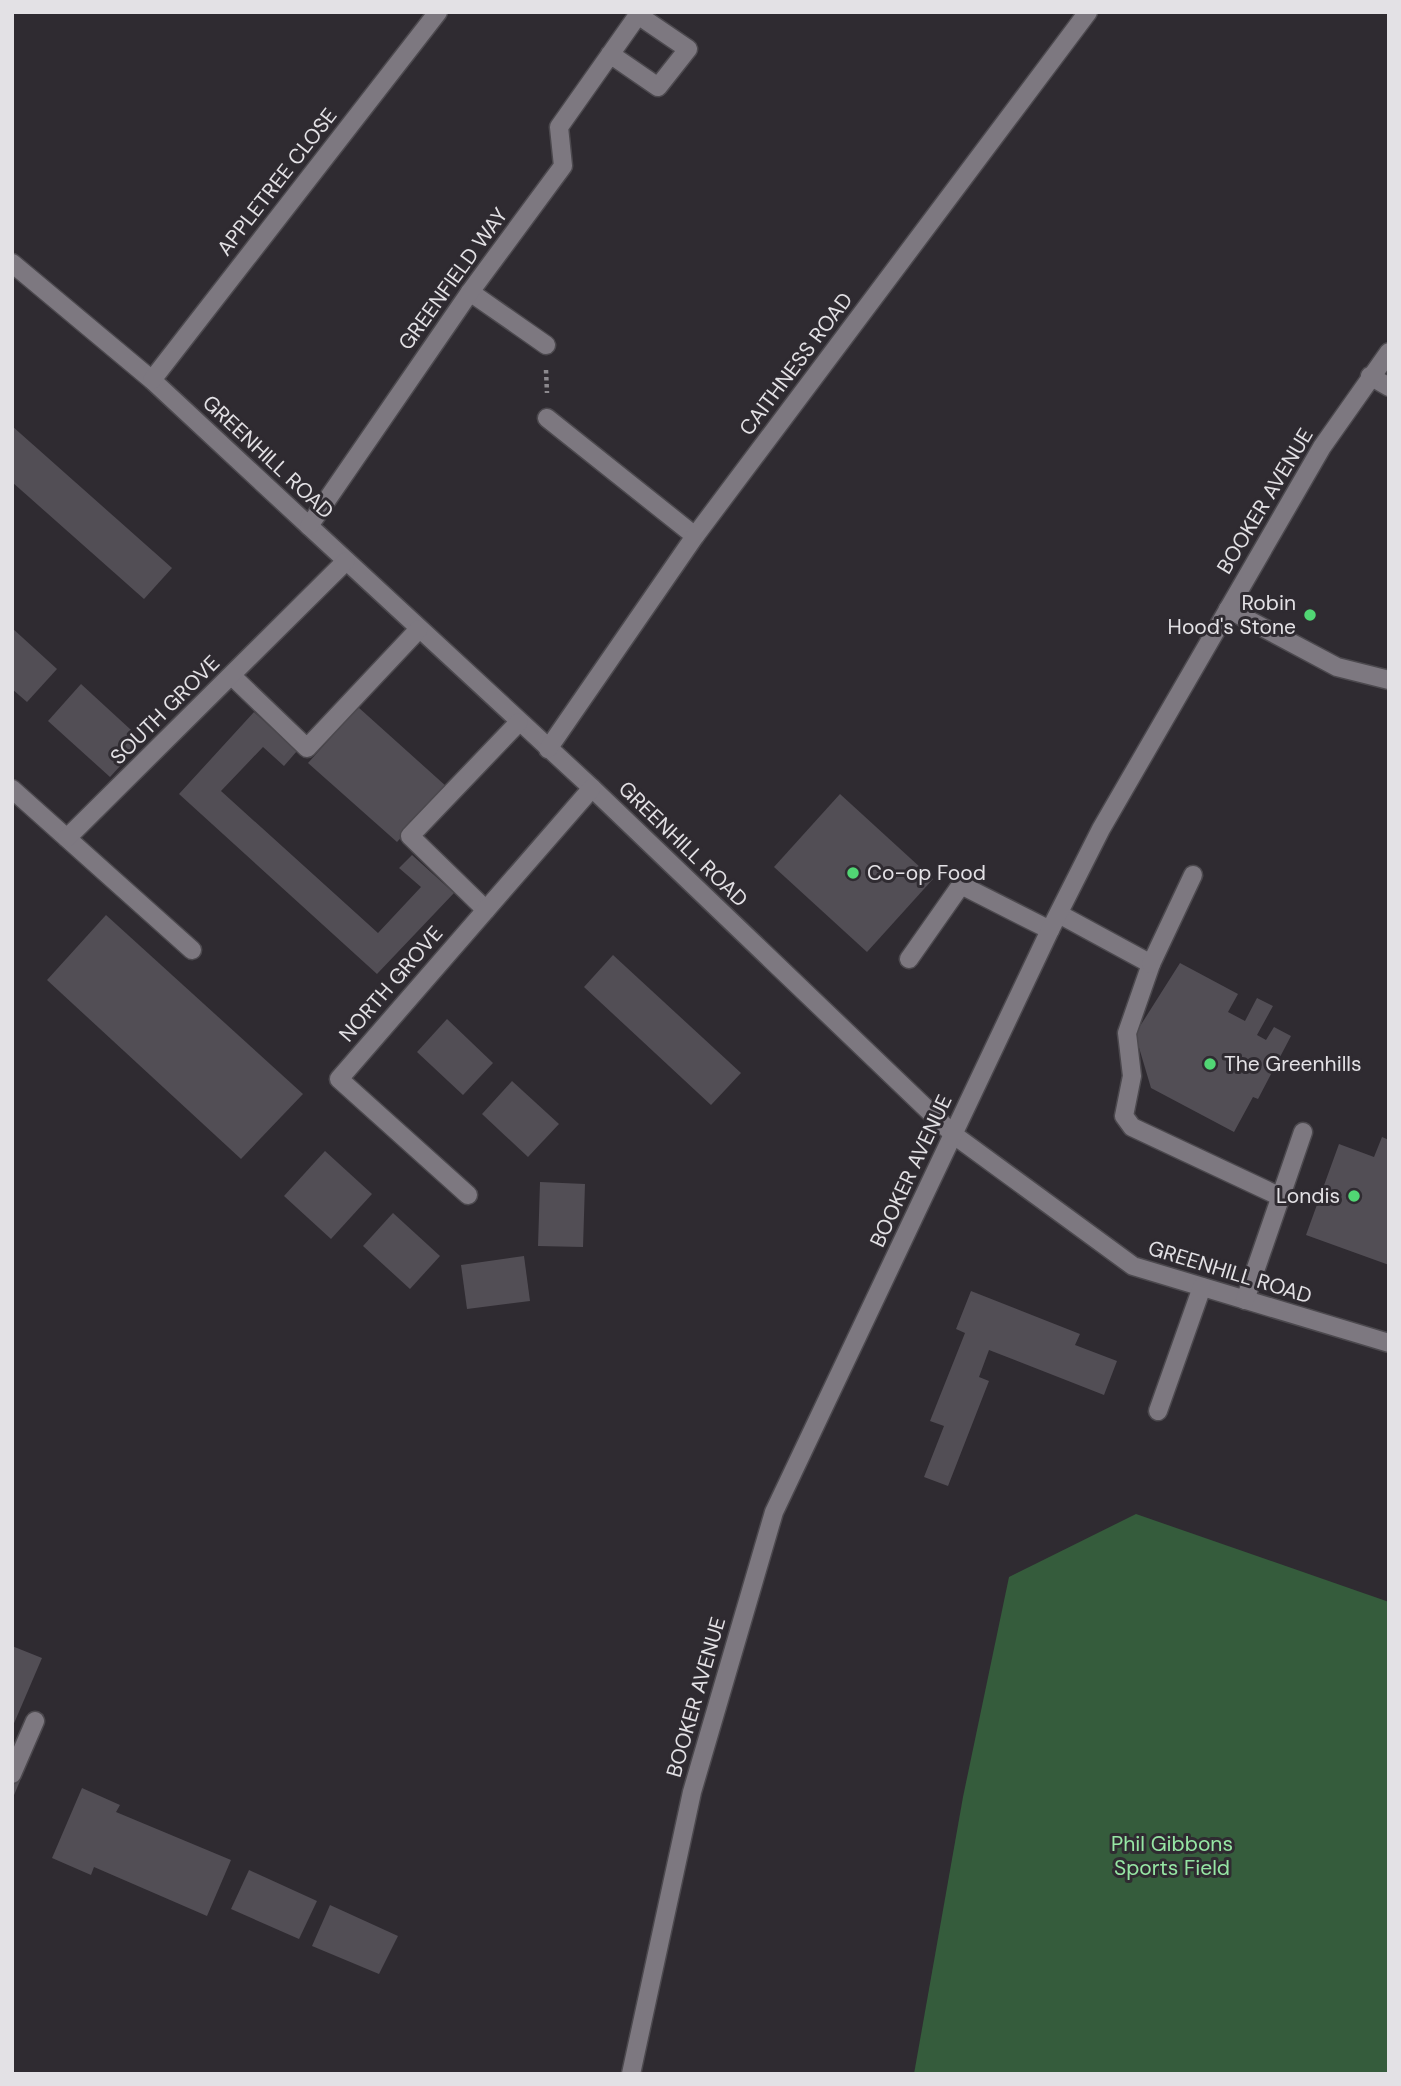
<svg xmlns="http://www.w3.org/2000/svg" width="1401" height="2086" viewBox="0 0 1401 2086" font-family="'DM Sans',sans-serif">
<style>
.green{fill:#355c3c}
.building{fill:#524e55}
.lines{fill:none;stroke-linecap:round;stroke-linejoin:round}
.minor-casing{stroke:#4c494e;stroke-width:21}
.path{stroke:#8c898e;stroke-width:4.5;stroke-dasharray:3.5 3.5;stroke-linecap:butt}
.minor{stroke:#7d7880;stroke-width:18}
.poi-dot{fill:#51d674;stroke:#2f2b31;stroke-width:2.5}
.labels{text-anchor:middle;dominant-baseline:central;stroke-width:6;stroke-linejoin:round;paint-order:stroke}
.street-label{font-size:21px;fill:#e3e1e5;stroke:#2f2b31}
.poi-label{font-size:21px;fill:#e3e1e5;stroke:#2f2b31;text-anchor:end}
.park-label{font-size:21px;fill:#96e6a4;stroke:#2f2b31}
</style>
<rect width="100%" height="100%" fill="#2f2b31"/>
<!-- green -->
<polygon class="green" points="1136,1514 1389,1602 1389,2074 914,2074 963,1797 1009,1577"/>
<!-- building -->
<g class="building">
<polygon points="12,426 172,568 144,599 12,482"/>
<polygon points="12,628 57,669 27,702 12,689"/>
<polygon points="81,684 143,741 110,777 48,721"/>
<polygon points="358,707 447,787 397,842 308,763"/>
<polygon points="254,712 297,751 284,766 263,747 221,791 378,933 421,887 399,868 412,855 454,893 377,974 179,794"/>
<polygon points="840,794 933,879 867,952 774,867"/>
<polygon points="106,915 303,1094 241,1159 47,980"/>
<polygon points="613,955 741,1073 711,1105 584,987"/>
<polygon points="1180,963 1238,994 1228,1012 1245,1021 1257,998 1273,1006 1257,1035 1266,1040 1274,1027 1291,1036 1258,1099 1253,1097 1234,1132 1151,1088 1135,1034"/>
<polygon points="447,1019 493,1063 463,1095 417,1052"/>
<polygon points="512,1081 559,1124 528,1157 482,1114"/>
<polygon points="1382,1137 1389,1140 1389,1265 1306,1235 1339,1144 1374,1157"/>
<polygon points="325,1151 372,1194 331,1239 284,1196"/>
<polygon points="540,1182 585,1184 583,1247 538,1246"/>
<polygon points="393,1213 440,1256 410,1289 363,1246"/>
<polygon points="524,1256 530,1301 467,1309 461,1265"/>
<polygon points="971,1291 1080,1334 1075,1345 1117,1361 1104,1395 989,1350 979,1377 989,1381 948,1486 924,1477 944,1426 930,1421 965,1333 956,1329"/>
<polygon points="12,1646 42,1658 12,1728"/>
<polygon points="12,1764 25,1769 12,1800"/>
<polygon points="82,1788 120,1805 116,1812 231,1860 207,1916 94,1867 91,1875 52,1858"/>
<polygon points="249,1870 317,1901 299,1939 231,1909"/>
<polygon points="330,1905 398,1936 379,1974 312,1946"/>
</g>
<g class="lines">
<defs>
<g id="minor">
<polyline points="12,263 152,380 309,526 592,788 954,1135 1133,1266 1389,1343"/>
<polyline points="470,292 546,345"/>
<polyline points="1370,376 1389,387"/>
<polyline points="152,380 438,12"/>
<polyline points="547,418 695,536"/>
<polyline points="309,526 470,292 563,166 559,127 638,15 688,49 658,87 610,54"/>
<polyline points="1228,609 1337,667 1389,680"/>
<polyline points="232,676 307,748 419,629"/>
<polyline points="548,749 695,536 1088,12"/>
<polyline points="12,789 192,950"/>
<polyline points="67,838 346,561"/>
<polyline points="486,910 410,836 519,722"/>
<polyline points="1059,914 1151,964 1127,1033 1132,1076 1124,1116 1132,1127 1281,1197"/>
<polyline points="909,959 961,885 1050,930"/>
<polyline points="1151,964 1193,875"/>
<polyline points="468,1195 339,1079 592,788"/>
<polyline points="1245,1300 1303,1132"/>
<polyline points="1158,1411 1202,1287"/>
<polyline points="12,1774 35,1721"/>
<polyline points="631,2074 692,1792 774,1512 1050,930 1101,829 1322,447 1389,352"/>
</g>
</defs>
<!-- minor casing -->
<use href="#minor" class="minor-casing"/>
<!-- path -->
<polyline class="path" points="546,370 547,393"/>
<!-- minor -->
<use href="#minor" class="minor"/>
</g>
<!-- markers -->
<g class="poi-dot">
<circle cx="1310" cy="615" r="7"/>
<circle cx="853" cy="873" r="7"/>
<circle cx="1210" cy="1064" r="7"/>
<circle cx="1354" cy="1196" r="7"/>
</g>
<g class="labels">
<!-- street labels -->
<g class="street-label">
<text transform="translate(277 182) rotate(-52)">APPLETREE CLOSE</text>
<text transform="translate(453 279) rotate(-54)">GREENFIELD WAY</text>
<text transform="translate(796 364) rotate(-53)">CAITHNESS ROAD</text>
<text transform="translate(268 457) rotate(43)">GREENHILL ROAD</text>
<text transform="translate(1265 501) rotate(-59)">BOOKER AVENUE</text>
<text transform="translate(165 710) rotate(-45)">SOUTH GROVE</text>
<text transform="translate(683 844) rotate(44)">GREENHILL ROAD</text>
<text transform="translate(391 984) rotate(-49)">NORTH GROVE</text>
<text transform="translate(911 1171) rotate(-65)">BOOKER AVENUE</text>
<text transform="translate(1230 1272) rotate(17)">GREENHILL ROAD</text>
<text transform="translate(696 1697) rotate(-74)">BOOKER AVENUE</text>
</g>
<!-- poi labels -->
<g class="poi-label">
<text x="1296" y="603">Robin<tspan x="1296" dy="24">Hood's Stone</tspan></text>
<text x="867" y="873" text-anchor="start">Co-op Food</text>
<text x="1224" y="1064" text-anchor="start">The Greenhills</text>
<text x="1340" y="1196">Londis</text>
</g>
<!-- park labels -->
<g class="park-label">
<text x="1172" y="1844">Phil Gibbons<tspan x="1172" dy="24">Sports Field</tspan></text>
</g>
</g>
<!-- border -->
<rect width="1401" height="2086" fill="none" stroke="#e3e1e5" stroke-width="28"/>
</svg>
